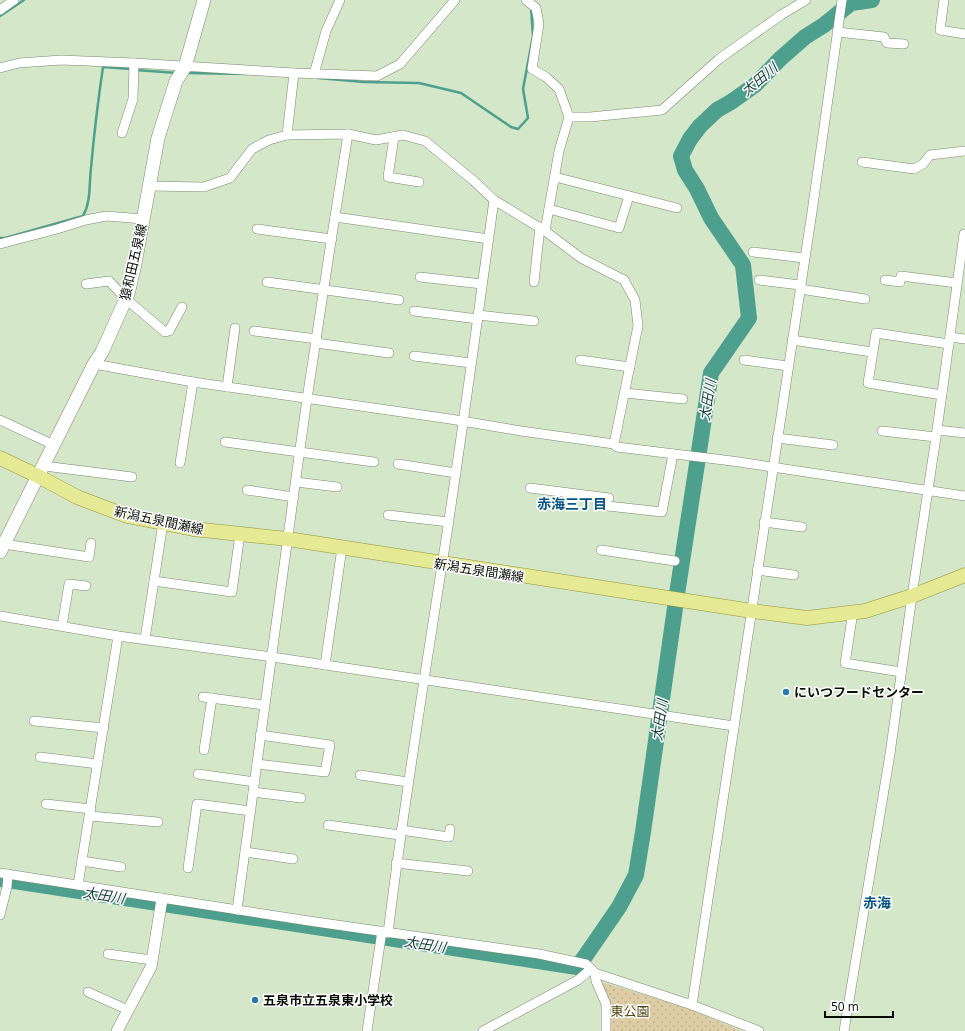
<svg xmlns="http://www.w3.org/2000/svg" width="965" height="1031" viewBox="0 0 965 1031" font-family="'Open Sans','Noto Sans JP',sans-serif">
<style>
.park{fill:url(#park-dots)}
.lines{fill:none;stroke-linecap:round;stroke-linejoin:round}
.stream{stroke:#4ca08d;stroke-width:2.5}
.river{stroke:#4ca08d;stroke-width:16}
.minor-casing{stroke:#798a6e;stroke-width:10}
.tertiary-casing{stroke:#798a6e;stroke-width:12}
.secondary-casing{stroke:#798a6e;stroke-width:14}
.primary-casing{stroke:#8f9434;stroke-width:15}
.minor{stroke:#fff;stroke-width:9}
.tertiary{stroke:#fff;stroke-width:11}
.secondary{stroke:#fff;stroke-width:13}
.primary{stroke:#e7ea95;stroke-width:14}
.poi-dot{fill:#2b78aa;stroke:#fff;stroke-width:1.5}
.labels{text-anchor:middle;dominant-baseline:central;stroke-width:3;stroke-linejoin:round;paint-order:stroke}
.street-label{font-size:13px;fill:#080e05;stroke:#fff}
.poi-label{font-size:13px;font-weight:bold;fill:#080e05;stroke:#fff;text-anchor:start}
.park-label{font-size:13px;fill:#51400c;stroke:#fff}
.water-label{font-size:14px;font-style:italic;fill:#1a4138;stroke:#fff}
.neighbourhood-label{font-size:14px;font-weight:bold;fill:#065683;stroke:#fff}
</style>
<defs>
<pattern id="park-dots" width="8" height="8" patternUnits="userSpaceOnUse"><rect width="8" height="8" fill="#decda4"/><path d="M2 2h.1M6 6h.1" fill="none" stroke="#bdaf8c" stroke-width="1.8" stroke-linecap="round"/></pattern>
</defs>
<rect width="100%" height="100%" fill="#d4e7c8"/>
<!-- park -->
<polygon class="park" points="599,982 615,986 692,1010 741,1031 610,1031"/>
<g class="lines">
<!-- stream -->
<g class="stream">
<polyline points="0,16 24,0"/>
<polyline points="136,70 177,73"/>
<polyline points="186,73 247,74"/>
<polyline points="318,78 364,82 419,83 461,93 511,127 518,129 528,118 523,89 533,36 531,7"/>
<path d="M0,238h5l78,-22c8,-14 6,-31 8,-48 3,-34 7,-67 12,-101l28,2"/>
</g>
<!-- river -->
<polyline class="river" points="0,879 577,967 586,955 619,907 636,875 643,832 677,594 711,373 749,318 743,265 711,218 697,189 685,170 681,156 690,139 700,126 717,110 731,102 755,85 780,59 805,37 824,25 851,3 872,0"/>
<defs>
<g id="minor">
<polyline points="526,0 536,8 539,24 532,69 546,77 559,89 569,117 559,151 545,231"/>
<polyline points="944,0 940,30 965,34"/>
<polyline points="0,10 14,0"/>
<polyline points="837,32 884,37 887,43 904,44"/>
<polyline points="0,68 19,63 61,60 134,63 294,73 377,76 400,64 455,0"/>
<polyline points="314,74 326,31 340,0"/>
<polyline points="569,117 590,117 662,110 719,59 781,15 806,0"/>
<polyline points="122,133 133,99 134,63"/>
<polyline points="287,135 294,73"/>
<polyline points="394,137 388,177 419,182"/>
<polyline points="862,162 914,169 923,164 930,155 965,151"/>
<polyline points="555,177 677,208"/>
<polyline points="150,186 204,187 230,178 252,149 269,140 287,135 348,134 376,140 403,135 425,141 474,181 494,200 545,231 581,258 624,280 635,300 638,326 614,444 617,447 732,461 965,496"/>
<polyline points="549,209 619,228 629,196"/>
<polyline points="335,217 489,239"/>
<polyline points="257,229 332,239"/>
<polyline points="0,244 57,229 86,220 106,216 143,219"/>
<polyline points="753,252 804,258"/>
<polyline points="420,277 482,284"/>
<polyline points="759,280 800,285"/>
<polyline points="885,280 900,282 901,276 957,283"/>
<polyline points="267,282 399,300"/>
<polyline points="534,282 540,227"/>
<polyline points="86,284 109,281 126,299 165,332 169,331 182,307"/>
<polyline points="800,289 865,299"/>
<polyline points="414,311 478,319"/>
<polyline points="478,315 534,321"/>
<polyline points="254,331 317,339"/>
<polyline points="950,337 965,339"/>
<polyline points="792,340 872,352"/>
<polyline points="316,343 389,353"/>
<polyline points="414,356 471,363"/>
<polyline points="580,360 630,367"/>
<polyline points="744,360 788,366"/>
<polyline points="94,364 193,382 450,419 521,431 614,444"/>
<polyline points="227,387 235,328"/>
<polyline points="625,393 683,399"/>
<polyline points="942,395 868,383 876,333 949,344"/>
<polyline points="0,420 54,445"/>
<polyline points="937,430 965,433"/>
<polyline points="882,431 936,437"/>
<polyline points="777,438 833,445"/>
<polyline points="225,442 374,462"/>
<polyline points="180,463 193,382"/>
<polyline points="398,464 456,473"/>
<polyline points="44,466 132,477"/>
<polyline points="296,482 337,487"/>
<polyline points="530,488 609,498"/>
<polyline points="247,490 294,497"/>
<polyline points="608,506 662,512 673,454"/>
<polyline points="388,515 449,522"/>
<polyline points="764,522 802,527"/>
<polyline points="4,544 89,557 91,543"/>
<polyline points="601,550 675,561"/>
<polyline points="757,570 794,575"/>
<polyline points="154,581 232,592 240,534"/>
<polyline points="853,612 845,663 901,672"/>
<polyline points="0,616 118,636 272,657 734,726"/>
<polyline points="62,626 69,584 86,586"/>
<polyline points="145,639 163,523"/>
<polyline points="325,665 342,548"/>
<polyline points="203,697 264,705"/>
<polyline points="34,721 104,728"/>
<polyline points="204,750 212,698"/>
<polyline points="40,757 98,764"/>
<polyline points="257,764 325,772 330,745 260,735"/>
<polyline points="198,774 255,782"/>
<polyline points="360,775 408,782"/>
<polyline points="253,792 301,798"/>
<polyline points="46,804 91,809"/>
<polyline points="90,816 158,822"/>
<polyline points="328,825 400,835"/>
<polyline points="401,830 449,837 450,829"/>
<polyline points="245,852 293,859"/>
<polyline points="82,861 121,867"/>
<polyline points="396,863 468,871"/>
<polyline points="188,868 197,804 251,811"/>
<polyline points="0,873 309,921 539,954 586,964 595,973 692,1005 759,1031"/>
<polyline points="78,885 118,636"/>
<path d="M237,910c23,-171 46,-341 70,-511 13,-88 27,-177 41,-265"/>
<polyline points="0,915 7,887 8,874"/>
<path d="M388,933c15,-124 35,-246 54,-368 19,-121 35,-243 52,-365"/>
<polyline points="108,954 152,960"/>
<polyline points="595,973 596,981 606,1004 606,1031"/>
<polyline points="88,992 128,1010"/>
<polyline points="692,1005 812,212 842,0"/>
<polyline points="367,1031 382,931"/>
<polyline points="483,1031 578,980 591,969"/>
<polyline points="844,1031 890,754 912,596 936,437 964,234 965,234"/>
</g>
<polyline id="tertiary" points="117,1031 151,967 162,899"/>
<polyline id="secondary" points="0,552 94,364 102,352 128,294 135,264 158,138 176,81 185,67 204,0"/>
<polyline id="primary" points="0,458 38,476 77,497 127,516 163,523 193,529 288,539 752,611 807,618 865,611 912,596 965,575"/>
</defs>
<!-- minor casing -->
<use href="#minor" class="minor-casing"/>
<!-- tertiary casing -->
<use href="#tertiary" class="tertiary-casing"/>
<!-- secondary casing -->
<use href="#secondary" class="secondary-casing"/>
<!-- primary casing -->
<use href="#primary" class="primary-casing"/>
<!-- minor -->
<use href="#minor" class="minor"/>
<!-- tertiary -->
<use href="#tertiary" class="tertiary"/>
<!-- secondary -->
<use href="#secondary" class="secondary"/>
<!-- primary -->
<use href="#primary" class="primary"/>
</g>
<!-- markers -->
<g class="poi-dot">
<circle cx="786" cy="692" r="4"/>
<circle cx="255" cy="1000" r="4"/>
</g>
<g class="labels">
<!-- street labels -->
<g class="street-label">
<text transform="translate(133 262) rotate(-77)">猿和田五泉線</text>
<text transform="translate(159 520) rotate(12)">新潟五泉間瀬線</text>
<text transform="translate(479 570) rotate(9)">新潟五泉間瀬線</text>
</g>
<!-- poi labels -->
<g class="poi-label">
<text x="794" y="692">にいつフードセンター</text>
<text x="263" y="1000">五泉市立五泉東小学校</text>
</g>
<!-- park labels -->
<g class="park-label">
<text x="630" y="1011">東公園</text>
</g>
<!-- water labels -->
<g class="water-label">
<text transform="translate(759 79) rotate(-40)">太田川</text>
<text transform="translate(707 400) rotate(-81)">太田川</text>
<text transform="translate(659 720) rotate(-82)">太田川</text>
<text transform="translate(104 895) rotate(9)">太田川</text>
<text transform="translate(425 944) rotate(9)">太田川</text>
</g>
<!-- neighbourhood labels -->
<g class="neighbourhood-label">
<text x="572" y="503">赤海三丁目</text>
<text x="877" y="902">赤海</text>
</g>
</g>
<!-- scale -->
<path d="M825 1011v6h68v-6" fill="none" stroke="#080e05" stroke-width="2"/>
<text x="831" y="1011" font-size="12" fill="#080e05" stroke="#ffffff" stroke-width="3" paint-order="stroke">50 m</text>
</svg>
